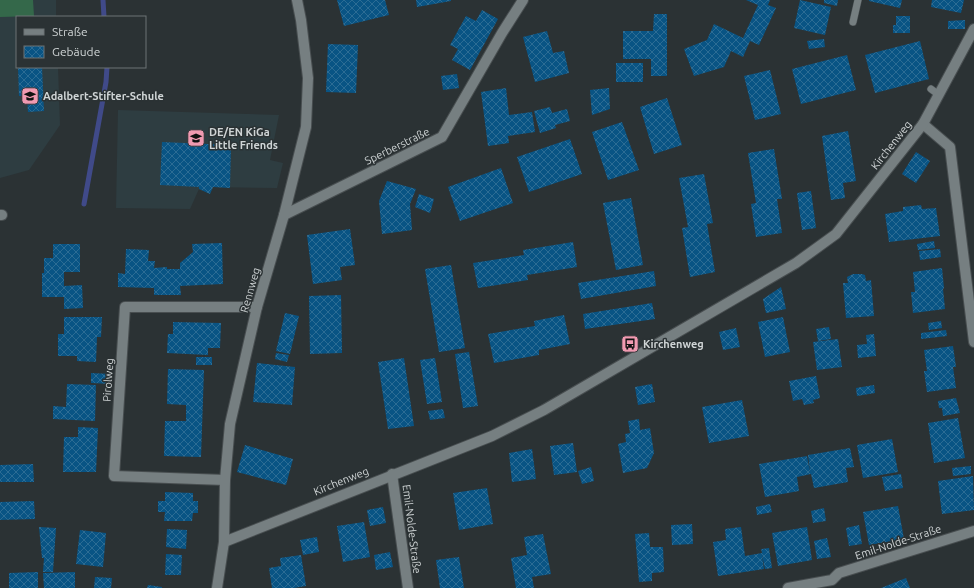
<svg xmlns="http://www.w3.org/2000/svg" width="974" height="588" viewBox="0 0 974 588" font-family="Ubuntu,sans-serif">
<style>
.built{fill:#2e3d41}
.pitch{fill:#34684a}
.lines{fill:none;stroke-linecap:round;stroke-linejoin:round}
.stream{stroke:#404a89;stroke-width:5}
.building{fill:url(#building-cross-hatch)}
.lane-casing{stroke:#484e50;stroke-width:8}
.street-casing{stroke:#484e50;stroke-width:12}
.lane{stroke:#767f81;stroke-width:7}
.street{stroke:#767f81;stroke-width:10}
.labels{text-anchor:middle;dominant-baseline:central;stroke-width:3;stroke-linejoin:round;paint-order:stroke}
.poi-label{font-size:11px;font-weight:bold;fill:#cfd4d5;stroke:#2b3234;text-anchor:start}
.street-label{font-size:11px;fill:#cfd4d5;stroke:#2b3234}
</style>
<defs>
<pattern id="building-cross-hatch" width="8" height="8" patternUnits="userSpaceOnUse"><rect width="8" height="8" fill="#095484"/><path d="M0 0l8 8M0 8l8-8" fill="none" stroke="#2c6c94"/></pattern>
</defs>
<rect width="100%" height="100%" fill="#2b3234"/>
<!-- built -->
<g class="built">
<polygon points="0,0 56,0 56,17 17,17 17,67 58,67 60,125 29,170 0,178"/>
<polygon points="118,110 279,115 270,160 283,163 277,188 213,187 210,194 199,189 190,209 116,208"/>
</g>
<!-- pitch -->
<polygon class="pitch" points="0,0 33,0 34,16 0,17"/>
<g class="lines">
<!-- stream -->
<g class="stream">
<polyline points="103,0 104,17"/>
<polyline points="84,204 106,82 107,67"/>
</g>
</g>
<!-- building -->
<g class="building">
<polygon points="337,0 385,0 389,15 344,26"/>
<polygon points="416,0 451,0 451,1 417,7"/>
<polygon points="746,0 770,0 768,5 776,8 759,45 750,41 743,57 731,51 724,67 694,76 684,49 707,40 714,24 743,38 758,5"/>
<polygon points="800,0 831,7 825,35 794,28"/>
<polygon points="824,0 838,0 837,6 824,3"/>
<polygon points="869,0 902,0 900,8 869,1"/>
<polygon points="932,0 964,0 961,13 931,7"/>
<polygon points="482,10 498,19 470,70 452,60 458,49 450,45 466,16 476,21"/>
<polygon points="654,14 667,14 667,76 651,76 651,59 623,59 623,31 653,31"/>
<polygon points="896,16 910,16 910,33 893,33 893,25 896,25"/>
<polygon points="965,20 965,29 948,29 948,21"/>
<polygon points="547,31 553,53 564,51 569,73 535,82 523,37"/>
<polygon points="824,39 825,47 809,49 807,41"/>
<polygon points="920,41 929,79 875,93 865,55"/>
<polygon points="328,44 358,45 356,93 326,92"/>
<polygon points="847,55 856,90 801,104 792,69"/>
<rect x="616" y="63" width="27" height="19"/>
<polygon points="18,67 42,67 44,111 28,112 27,96 19,96"/>
<polygon points="770,70 781,114 755,120 744,76"/>
<polygon points="457,74 459,88 443,90 441,76"/>
<polygon points="506,88 509,115 532,112 535,132 508,136 509,143 488,146 481,92"/>
<polygon points="609,88 610,109 592,115 590,90"/>
<polygon points="667,98 682,145 654,154 640,107"/>
<polygon points="550,107 552,113 567,109 570,121 555,125 556,128 540,133 534,111"/>
<polygon points="622,122 639,170 608,180 592,132"/>
<polygon points="848,131 856,181 843,183 845,198 831,200 822,136"/>
<polygon points="570,139 582,174 529,192 517,157"/>
<polygon points="162,142 231,145 230,188 213,187 210,194 199,189 199,187 160,185"/>
<polygon points="774,149 782,199 777,199 782,233 756,237 751,204 756,203 748,153"/>
<polygon points="916,152 930,161 916,183 902,174"/>
<polygon points="501,168 513,203 460,221 448,187"/>
<polygon points="704,174 713,223 707,224 715,272 690,277 682,228 688,227 679,178"/>
<polygon points="387,181 416,189 410,204 412,230 382,234 379,201"/>
<polygon points="811,191 816,228 802,230 797,193"/>
<polygon points="419,194 434,199 430,213 415,207"/>
<polygon points="631,198 643,265 616,270 603,203"/>
<polygon points="921,205 922,209 936,208 940,236 889,242 885,214 903,211 903,207"/>
<polygon points="350,229 355,265 340,267 342,280 313,284 307,235"/>
<polygon points="934,241 935,248 918,250 917,244"/>
<polygon points="573,242 577,267 527,275 528,280 478,288 473,263 524,255 523,250"/>
<polygon points="222,243 223,284 180,286 181,295 154,295 154,288 118,287 118,273 125,274 126,249 149,250 148,261 155,261 154,268 167,267 167,269 180,269 180,263 193,252 192,244"/>
<polygon points="53,244 80,244 80,272 64,272 64,286 82,285 83,308 64,309 64,297 42,297 42,273 44,273 44,258 53,258"/>
<polygon points="940,249 941,257 920,260 919,251"/>
<polygon points="451,265 465,348 439,352 425,269"/>
<polygon points="942,268 944,288 943,289 945,309 913,313 911,292 915,292 913,272"/>
<polygon points="654,271 656,286 581,299 578,283"/>
<polygon points="853,274 862,274 865,275 866,281 871,280 874,316 846,318 843,283 848,283 847,277"/>
<polygon points="781,287 786,309 766,313 763,299"/>
<polygon points="341,295 342,353 310,354 309,296"/>
<polygon points="652,303 655,319 585,329 583,314"/>
<polygon points="285,313 299,316 290,354 276,351"/>
<polygon points="564,315 570,344 539,350 539,355 494,363 488,334 535,326 534,321"/>
<polygon points="64,317 102,317 101,337 97,337 96,362 77,361 77,356 58,356 58,334 64,334"/>
<polygon points="783,317 790,352 765,357 758,322"/>
<polygon points="941,321 942,328 929,330 928,323"/>
<polygon points="173,322 221,323 220,348 208,348 208,355 167,353 168,334 173,334"/>
<polygon points="829,327 831,339 818,341 816,329"/>
<polygon points="736,328 740,347 723,350 719,332"/>
<polygon points="946,330 947,336 921,339 921,333"/>
<polygon points="874,334 876,356 858,358 857,345 867,344 866,335"/>
<polygon points="838,339 842,367 817,370 813,342"/>
<polygon points="953,346 956,367 953,367 956,388 927,392 924,371 927,371 924,350"/>
<polygon points="469,352 478,406 463,408 455,354"/>
<polygon points="276,353 289,355 287,362 275,359"/>
<rect x="196" y="357" width="16" height="8"/>
<polygon points="404,358 414,426 388,429 378,362"/>
<polygon points="435,358 442,402 427,404 420,360"/>
<polygon points="257,363 295,367 292,405 253,402"/>
<polygon points="168,369 204,370 201,457 164,456 165,421 186,421 186,405 167,404"/>
<polygon points="91,373 111,374 111,384 91,383"/>
<polygon points="816,376 820,398 813,400 814,403 804,405 802,399 793,401 789,381"/>
<polygon points="67,384 96,385 95,421 53,419 53,406 66,407"/>
<polygon points="652,384 655,402 638,405 635,387"/>
<polygon points="874,385 875,393 857,396 856,388"/>
<polygon points="956,398 960,413 943,416 942,408 939,408 938,401"/>
<polygon points="742,400 749,436 709,443 702,407"/>
<polygon points="443,409 445,418 430,420 428,411"/>
<polygon points="958,418 965,458 934,463 928,423"/>
<polygon points="639,419 640,430 650,428 654,453 647,468 623,473 618,444 626,442 625,434 630,433 628,421"/>
<polygon points="78,427 98,428 96,472 63,472 64,437 78,437"/>
<polygon points="892,439 898,472 863,478 857,445"/>
<polygon points="573,443 577,472 554,475 550,446"/>
<polygon points="245,445 293,459 286,485 237,472"/>
<polygon points="850,448 854,467 846,468 848,482 814,488 811,474 797,477 799,491 765,497 759,464 807,456 810,472 808,455"/>
<polygon points="532,449 536,479 512,482 509,453"/>
<polygon points="33,464 34,482 0,482 0,465"/>
<polygon points="971,466 971,474 953,476 952,468"/>
<polygon points="591,467 594,481 582,484 578,471"/>
<polygon points="901,474 903,488 885,491 882,477"/>
<polygon points="973,476 974,510 942,514 938,481"/>
<polygon points="487,488 493,524 459,530 453,493"/>
<polygon points="165,492 193,493 193,501 198,501 198,513 193,513 192,521 164,521 165,512 158,512 158,501 165,501"/>
<polygon points="34,501 35,519 0,520 0,502"/>
<polygon points="770,504 772,512 757,515 756,507"/>
<polygon points="898,506 904,539 869,545 863,512"/>
<polygon points="383,507 386,523 370,526 367,510"/>
<polygon points="824,508 826,521 813,523 811,511"/>
<polygon points="364,522 370,557 343,562 337,526"/>
<polygon points="692,524 693,544 672,545 671,525"/>
<polygon points="859,525 862,544 849,546 846,528"/>
<polygon points="39,527 56,528 53,572 43,572 44,558 42,558"/>
<polygon points="741,527 745,556 762,553 761,549 769,548 772,568 765,569 762,555 764,569 718,576 713,542 726,540 725,529"/>
<polygon points="807,527 812,560 778,566 772,533"/>
<polygon points="167,529 187,530 186,549 166,547"/>
<polygon points="80,530 106,533 103,567 76,564"/>
<polygon points="649,533 650,547 663,547 664,572 652,573 652,581 639,582 635,534"/>
<polygon points="543,534 551,574 532,577 534,588 516,588 511,558 527,555 524,537"/>
<polygon points="317,537 319,552 303,555 300,540"/>
<polygon points="827,538 831,557 817,559 814,541"/>
<polygon points="390,552 393,567 376,570 374,555"/>
<polygon points="166,554 182,555 181,575 165,575"/>
<polygon points="301,555 306,586 294,588 272,588 269,568 281,566 280,558"/>
<polygon points="459,557 464,588 440,588 436,560"/>
<polygon points="38,572 38,588 9,588 9,573"/>
<polygon points="75,572 75,588 44,588 43,573"/>
<polygon points="95,577 112,578 111,588 94,588"/>
<polygon points="906,578 910,588 881,588"/>
<polygon points="148,585 162,587 162,588 147,588"/>
</g>
<g class="lines">
<defs>
<g id="lane">
<polyline points="853,22 858,0"/>
<polyline points="931,89 939,95"/>
</g>
<g id="street">
<polyline points="923,124 950,147 974,342"/>
<polyline points="0,215 2,215"/>
<polyline points="284,215 442,137 502,33 523,0"/>
<polyline points="392,474 408,588"/>
<polyline points="225,480 114,476 125,307 257,307"/>
<polyline points="224,542 492,436 544,410 796,263 836,234 923,124 974,29"/>
<polyline points="217,588 224,542 225,480 230,424 257,307 284,215 306,127 308,78 301,20 297,0"/>
<polyline points="788,588 832,580 839,573 974,531"/>
</g>
</defs>
<!-- lane casing -->
<use href="#lane" class="lane-casing"/>
<!-- street casing -->
<use href="#street" class="street-casing"/>
<!-- lane -->
<use href="#lane" class="lane"/>
<!-- street -->
<use href="#street" class="street"/>
</g>
<!-- icons -->
<defs>
<symbol id="school-square" viewBox="-11 -11 22 22"><rect x="-9" y="-9" width="18" height="18" rx="4" fill="#f19ab1" stroke="#2b3234"/><path d="M0-5L7-2L0 1L-7-2ZM-4 1L0 2.5L4 1V4Q0 6-4 4Z" fill="#111"/></symbol>
<symbol id="bus-square" viewBox="-11 -11 22 22"><rect x="-9" y="-9" width="18" height="18" rx="4" fill="#f19ab1" stroke="#2b3234"/><path d="M-5-6H5V4H4V6H2V4H-2V6H-4V4H-5ZM-3.5-4V0h7V-4ZM-3.5 1.2v1.5H-2V1.2ZM2 1.2v1.5H3.5V1.2Z" fill="#111"/></symbol>
</defs>
<g fill-rule="evenodd">
<use href="#school-square" x="20" y="86" width="20" height="20"/>
<use href="#school-square" x="186" y="128" width="20" height="20"/>
<use href="#bus-square" x="620" y="334" width="20" height="20"/>
</g>
<g class="labels">
<!-- poi labels -->
<g class="poi-label">
<text x="43" y="96">Adalbert-Stifter-Schule</text>
<text x="209" y="132">DE/EN KiGa<tspan x="209" dy="13">Little Friends</tspan></text>
<text x="643" y="344">Kirchenweg</text>
</g>
<!-- street labels -->
<g class="street-label">
<text transform="translate(891 145) rotate(-52)">Kirchenweg</text>
<text transform="translate(397 146) rotate(-26)">Sperberstraße</text>
<text transform="translate(250 290) rotate(-74)">Rennweg</text>
<text transform="translate(108 380) rotate(-86)">Pirolweg</text>
<text transform="translate(341 481) rotate(-22)">Kirchenweg</text>
<text transform="translate(412 529) rotate(83)">Emil-Nolde-Straße</text>
<text transform="translate(898 542) rotate(-18)">Emil-Nolde-Straße</text>
</g>
</g>
<!-- legend -->
<rect x="16" y="16" width="130" height="52" fill="#2b3234" stroke="#6d7374"/>
<rect x="24" y="29" width="20" height="6" fill="#767f81" stroke="#6d7374"/>
<text x="52" y="36" font-size="12" fill="#cfd4d5">Straße</text>
<rect x="24" y="46" width="20" height="12" fill="url(#building-cross-hatch)" stroke="#6d7374"/>
<text x="52" y="56" font-size="12" fill="#cfd4d5">Gebäude</text>
</svg>
